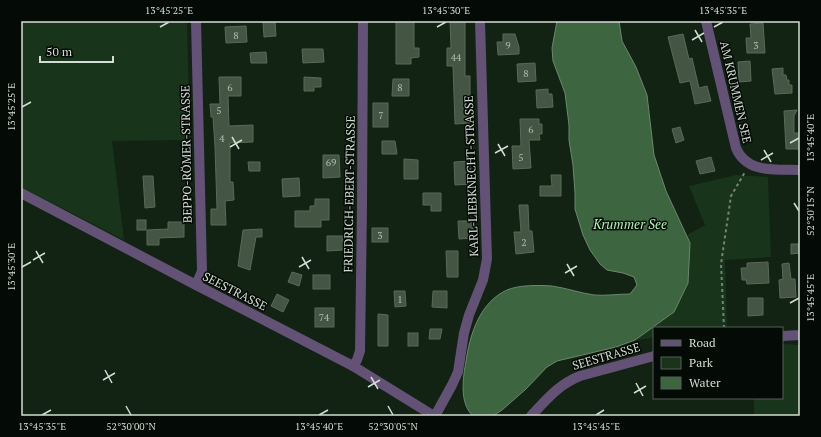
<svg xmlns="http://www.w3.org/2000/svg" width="821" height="437" viewBox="0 0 821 437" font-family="'PT Serif',serif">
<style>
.green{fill:#18351b}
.water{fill:#3d6540;stroke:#6a896c}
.building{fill:#454;stroke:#586a58}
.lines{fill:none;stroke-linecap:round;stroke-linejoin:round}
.path{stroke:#768376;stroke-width:2;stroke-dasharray:3 3;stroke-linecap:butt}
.minor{stroke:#635276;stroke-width:10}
.ticks{fill:none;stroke:#d3ddd3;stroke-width:1.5}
.labels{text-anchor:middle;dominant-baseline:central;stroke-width:3;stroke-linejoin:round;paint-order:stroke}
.number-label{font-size:10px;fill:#afbbaf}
.street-label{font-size:12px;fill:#d3ddd3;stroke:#040a05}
.water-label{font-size:13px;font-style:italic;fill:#b2f2b5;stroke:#040a05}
.neatline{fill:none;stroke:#d3ddd3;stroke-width:1.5}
.ticks-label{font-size:10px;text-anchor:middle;fill:#d3ddd3}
</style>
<rect width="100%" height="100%" fill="#122213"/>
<!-- green -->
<g class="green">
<polygon points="21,21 187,21 190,140 112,141 124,240 21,187"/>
<polygon points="736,175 768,177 771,257 725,260 727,328 654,328 654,338 635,340 674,312 690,243 687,235 705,225 689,186"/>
<polygon points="782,344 800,345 800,416 754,416 754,398 782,398"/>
</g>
<!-- water -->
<path class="water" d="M557,21h62l3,20 14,26 11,28 7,60 12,36 24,52 -2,40 -14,29 -39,28 -19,7 -59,14 -10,6 -21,22 -24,21 -9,6h-20c-14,-13 -10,-38 -7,-55 4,-27 14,-59 41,-71 11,-5 32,-5 45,-4 14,2 28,7 42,9 11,1 24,-1 36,-1l7,-9 -3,-8 -11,-4 -16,-3 -7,-6 -10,-14 -7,-15 -8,-26v-16l-2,-28 -4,-25v-15l-4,-32 -12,-32 -1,-13z"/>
<!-- building -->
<g class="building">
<polygon points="275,21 276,36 264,37 263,22"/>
<polygon points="396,21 414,21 414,48 419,48 419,57 411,58 411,64 396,64"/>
<polygon points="450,21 465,21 465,76 470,76 470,123 455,124 453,66 447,66 447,48 451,48"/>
<polygon points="763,23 765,53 747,53 746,38 751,38 750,24"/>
<polygon points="246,26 247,42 226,43 225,27"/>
<polygon points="503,34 515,34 519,47 519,54 498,55 497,42 503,42"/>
<polygon points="683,34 689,59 692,58 699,88 707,86 711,101 695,104 690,81 680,83 668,37"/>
<polygon points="302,49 323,49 324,62 303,63"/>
<polygon points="266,52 267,63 251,63 250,53"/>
<polygon points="750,61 751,81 739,82 738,62"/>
<polygon points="535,63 536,81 518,82 517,64"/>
<polygon points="783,68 783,75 786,75 787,80 789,80 789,85 792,85 792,93 775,94 772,69"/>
<polygon points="219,77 241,77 241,96 228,96 229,126 253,125 253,142 230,143 230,182 233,182 234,200 225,201 226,225 211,225 211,209 217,209 215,147 213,117 211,117 210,104 220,104"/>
<polygon points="304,77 321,78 321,87 314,87 314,91 304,91"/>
<polygon points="393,79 409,79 409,96 392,96"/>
<polygon points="548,89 548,94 552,94 553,107 537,108 536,90"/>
<rect x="373" y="103" width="15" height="24"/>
<polygon points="797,110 794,116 794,133 800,133 800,149 786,149 784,111"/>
<polygon points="520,119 539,119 539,124 542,124 542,134 539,134 540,140 529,140 531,168 513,169 512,146 521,146"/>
<polygon points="680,127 684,140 676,143 672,129"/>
<polygon points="382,141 395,141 397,154 382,154"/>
<polygon points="323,155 339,155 340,177 323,178"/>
<polygon points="711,157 715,171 700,174 696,161"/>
<polygon points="404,159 418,160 418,179 404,179"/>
<polygon points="470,161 472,184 455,185 454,162"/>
<polygon points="248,162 260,162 260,171 249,171"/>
<polygon points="551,175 561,175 561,196 540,196 540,186 552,186"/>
<polygon points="143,176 153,176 155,207 145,208"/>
<polygon points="299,178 300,196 283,197 282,179"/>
<polygon points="423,193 441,193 441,211 431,211 431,205 423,205"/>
<polygon points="315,199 329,199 329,220 321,220 321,227 295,227 295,211 310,211 310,206 315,206"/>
<polygon points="519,205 528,205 529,231 532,231 534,252 516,254 514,232 521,232"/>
<rect x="137" y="220" width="9" height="10"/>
<polygon points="458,221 473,221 473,238 459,239"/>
<polygon points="168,222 184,222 184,237 159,238 159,245 147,245 147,230 168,229"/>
<rect x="372" y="228" width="16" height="14"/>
<polygon points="262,229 262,237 256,237 250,270 238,266 243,230"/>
<polygon points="327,236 343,236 343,250 327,251"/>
<polygon points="791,244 800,244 800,253 791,254"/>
<polygon points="446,251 458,251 458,277 447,277"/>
<polygon points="768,262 769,283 747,284 746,280 742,280 741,268 747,268 747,263"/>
<polygon points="789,263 791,279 795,279 796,297 780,298 779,280 783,279 782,264"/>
<polygon points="292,272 302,275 299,286 288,282"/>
<rect x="313" y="275" width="17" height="14"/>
<polygon points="394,291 405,291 406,306 395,307"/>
<polygon points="433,291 447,291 447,308 432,307"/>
<polygon points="277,294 289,300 283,312 271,306"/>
<polygon points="748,298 763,298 763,315 748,316"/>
<rect x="315" y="308" width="19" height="19"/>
<polygon points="378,314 388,315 388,346 378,346"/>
<polygon points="430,329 442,329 440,339 429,339"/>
<rect x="408" y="333" width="10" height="13"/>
</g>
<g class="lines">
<!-- path -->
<polyline class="path" points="724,328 721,264 731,196 745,172"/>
<!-- minor -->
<g class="minor">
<path d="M706,21l30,127c11,26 40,21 64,22"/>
<polyline points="21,193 196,285 353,366 434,416"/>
<polyline points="196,285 202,271 196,21"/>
<polyline points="782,336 800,335"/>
<polyline points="353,366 357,360 360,351 362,207 363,21"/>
<polyline points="435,416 452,385 458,372 464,333 469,315 483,280 487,259 480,21"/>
<path d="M531,416c15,-16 28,-32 49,-40l74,-20"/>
</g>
</g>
<!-- ticks -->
<path class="ticks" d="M160,27l9,-5M437,27l9,-5M714,27l9,-5M695,30l7,12M692,40l12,-7M22,107l9,-5M232,137l7,12M790,143l9,-5M498,144l7,12M230,147l12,-7M764,150l7,12M495,153l13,-7M761,160l12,-7M794,203l5,8M36,251l7,12M302,257l7,12M33,260l12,-7M567,264l7,12M22,267l9,-5M299,267l12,-7M565,273l12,-7M790,303l9,-5M105,370l7,13M371,377l7,12M103,380l12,-7M636,383l7,13M368,387l12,-7M634,393l12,-7M126,406l5,9M388,406l5,9M42,415l9,-5M319,415l9,-5M596,415l8,-5"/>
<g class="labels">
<!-- number labels -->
<g class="number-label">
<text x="236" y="35">8</text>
<text x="508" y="45">9</text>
<text x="756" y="45">3</text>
<text x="456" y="57">44</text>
<text x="526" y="73">8</text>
<text x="230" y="87">6</text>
<text x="400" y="87">8</text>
<text x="219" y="110">5</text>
<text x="381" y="115">7</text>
<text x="531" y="129">6</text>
<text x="222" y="138">4</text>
<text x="521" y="157">5</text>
<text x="331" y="162">69</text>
<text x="380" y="235">3</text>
<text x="524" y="242">2</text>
<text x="400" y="299">1</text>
<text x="324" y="317">74</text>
</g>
<!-- street labels -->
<g class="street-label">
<text transform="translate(736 92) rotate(77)">AM KRUMMEN SEE</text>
<text transform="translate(186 154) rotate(-91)">BEPPO-RÖMER-STRASSE</text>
<text transform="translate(471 176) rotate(-92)">KARL-LIEBKNECHT-STRASSE</text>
<text transform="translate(349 194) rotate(-89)">FRIEDRICH-EBERT-STRASSE</text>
<text transform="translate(235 291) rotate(27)">SEESTRASSE</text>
<text transform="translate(606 356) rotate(-16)">SEESTRASSE</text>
</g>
<!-- water labels -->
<g class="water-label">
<text x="630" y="224">Krummer See</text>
</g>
</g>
<!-- border -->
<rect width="821" height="437" fill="none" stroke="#040a05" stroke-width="44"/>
<!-- legend -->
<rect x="653" y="327" width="130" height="72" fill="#040a05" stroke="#575e57"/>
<rect x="661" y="340" width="20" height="6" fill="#635276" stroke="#575e57"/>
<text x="689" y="347" font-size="12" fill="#d3ddd3">Road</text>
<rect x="661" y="357" width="20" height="12" fill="#18351b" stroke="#575e57"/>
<text x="689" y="367" font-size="12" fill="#d3ddd3">Park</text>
<rect x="661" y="377" width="20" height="12" fill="#3d6540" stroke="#575e57"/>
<text x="689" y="387" font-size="12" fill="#d3ddd3">Water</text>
<!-- scale -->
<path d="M40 56v6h73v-6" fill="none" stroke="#d3ddd3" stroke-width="2"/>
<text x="46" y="56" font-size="12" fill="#d3ddd3" stroke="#040a05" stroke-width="3" paint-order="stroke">50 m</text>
<rect x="22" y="22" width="777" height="393" class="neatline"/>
<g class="ticks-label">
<text x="169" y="14">13°45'25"E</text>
<text x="446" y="14">13°45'30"E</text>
<text x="723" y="14">13°45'35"E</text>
<text transform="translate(11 107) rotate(-90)" y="4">13°45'25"E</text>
<text transform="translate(810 138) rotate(-90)" y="4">13°45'40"E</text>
<text transform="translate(810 211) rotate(-90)" y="4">52°30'15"N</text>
<text transform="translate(11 267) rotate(-90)" y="4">13°45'30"E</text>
<text transform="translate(810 298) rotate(-90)" y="4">13°45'45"E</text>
<text x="42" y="430">13°45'35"E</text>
<text x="131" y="430">52°30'00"N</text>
<text x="319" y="430">13°45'40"E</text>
<text x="393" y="430">52°30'05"N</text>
<text x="596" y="430">13°45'45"E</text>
</g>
</svg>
